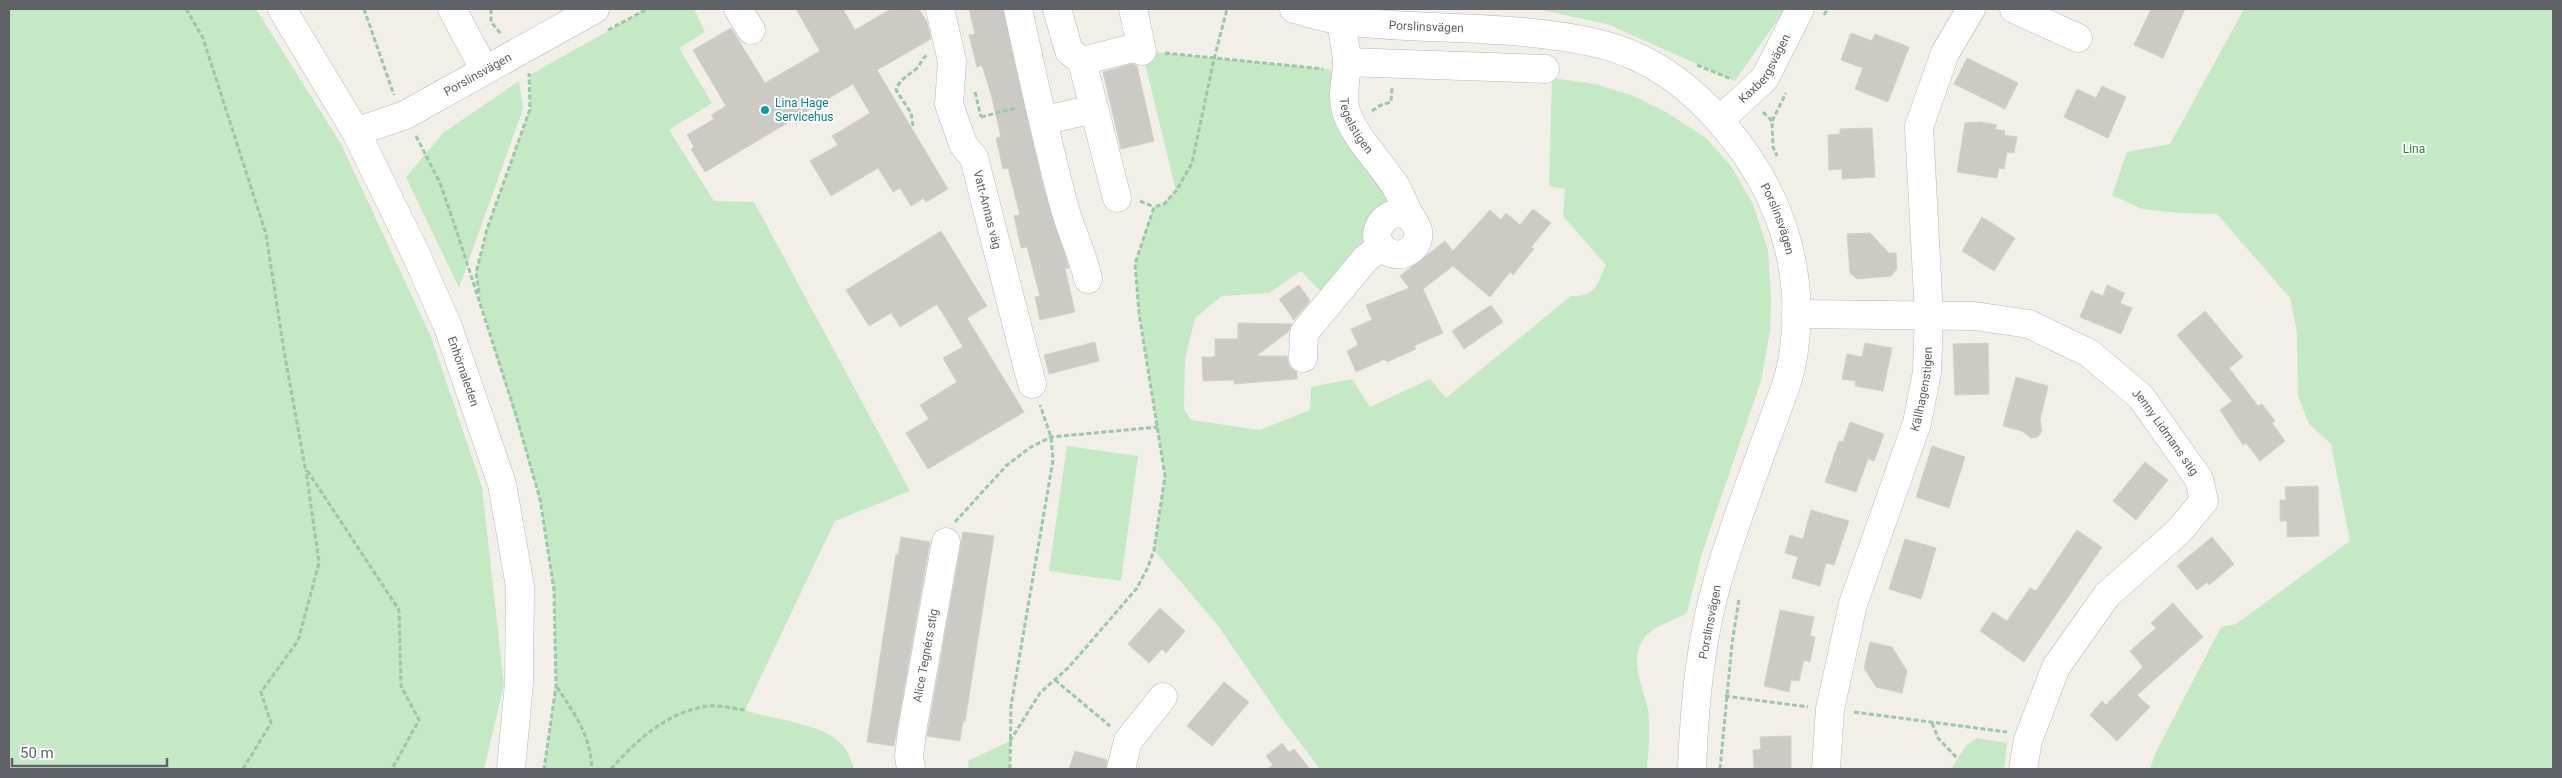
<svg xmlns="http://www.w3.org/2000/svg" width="2562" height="778" viewBox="0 0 2562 778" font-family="Roboto,sans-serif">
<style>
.green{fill:#c5e8c5}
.building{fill:#cccac5;stroke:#d6d1c6}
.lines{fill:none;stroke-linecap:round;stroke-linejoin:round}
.minor-casing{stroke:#b5b8bc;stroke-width:29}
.path{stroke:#9cc7a9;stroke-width:3;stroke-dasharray:5 2.5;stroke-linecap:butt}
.minor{stroke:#fff;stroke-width:28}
.culture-dot{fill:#0f9aa8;stroke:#fff;stroke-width:2}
.labels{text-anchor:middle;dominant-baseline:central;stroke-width:4;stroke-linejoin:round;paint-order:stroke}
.street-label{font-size:12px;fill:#5f6368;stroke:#fff}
.culture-label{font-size:12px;fill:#0d838f;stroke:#fff;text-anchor:start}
.park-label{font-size:12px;fill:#348238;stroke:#fff}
</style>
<rect width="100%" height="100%" fill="#f1efe8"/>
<!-- green -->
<g class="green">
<polygon points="9,9 256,9 341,144 431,337 482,487 504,685 484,769 9,769"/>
<path d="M647,9h47l11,23 -26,16 33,55 -43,27 45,71 40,1 156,289 -75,30 -90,189c29,11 85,12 102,41 3,6 5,12 7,18h-310l12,-83 -2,-96 -14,-91 -60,-198 -4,-28 11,-44 43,-120v-34z"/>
<polygon points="1537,9 1785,9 1735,81 1607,24"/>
<polygon points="2244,9 2553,9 2553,769 2150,769 2155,754 2221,627 2236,624 2350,541 2331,444 2309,424 2298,396 2297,332 2290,298 2217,214 2179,213 2142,209 2112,195 2127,152 2170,144"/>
<path d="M1142,51l204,20 -1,20 59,123 -73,88 -30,-31 -32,22 -47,3 -27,22 -10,41 -1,50 7,11 69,10 50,-20 1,-23 41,-8 18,28 60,-28 16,19 125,-102c26,0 25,-10 35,-31l-43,-49 2,-27 -16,-3 3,-108 43,6 39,12 32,16 40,26 25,28 22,38 15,46 3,49 -1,32 -9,50 -59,172 -15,60c-14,8 -37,14 -45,28 -15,26 7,53 7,79 1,16 -1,33 -2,49h-327l-41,-54 -60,-88 -65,-77 11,-74 -26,-163 -4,-49 19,-57 10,-3 12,-13z"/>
<polygon points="519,81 523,109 459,288 406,177 443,133"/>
<polygon points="1067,446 1138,456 1121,581 1049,571"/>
<polygon points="1977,738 2007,743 2004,769 1951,769 1966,746"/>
<polygon points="1010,741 1010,769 969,769 968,761"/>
</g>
<!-- building -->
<g class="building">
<polygon points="796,9 843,9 855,30 891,9 919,9 927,22 931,39 877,70 948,189 926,202 924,198 911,206 900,188 893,192 878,168 831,196 810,161 838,145 832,136 870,113 853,84 705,172 691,149 694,147 687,135 714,119 711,115 726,106 693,50 731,28 765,83 820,51"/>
<polygon points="969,9 1003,9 1043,185 1069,268 1065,269 1075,312 1040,320 1035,297 1040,296 1027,247 1021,248 1014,216 1020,215 1008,168 1003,169 996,138 1001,137 991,94 982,65 977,67 969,35 975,34"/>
<polygon points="2151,9 2185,9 2163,58 2134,45"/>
<polygon points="1851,33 1872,41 1875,34 1909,47 1888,102 1855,89 1863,68 1841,60"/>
<polygon points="1967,58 2018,83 2005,109 1954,84"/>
<polygon points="1132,64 1137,66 1154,141 1121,149 1103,72"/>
<polygon points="2102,86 2126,97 2108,138 2064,117 2077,89 2096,98"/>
<polygon points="1980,122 1997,125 1995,129 2005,131 2004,135 2017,137 2014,153 2007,152 2004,169 1999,168 1997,178 1957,172 1965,123"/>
<polygon points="1872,128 1875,177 1842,179 1842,169 1829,170 1828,135 1840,134 1840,129"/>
<polygon points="1533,209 1551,223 1531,247 1534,249 1513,275 1510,272 1490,297 1453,266 1423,289 1443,333 1414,346 1416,349 1387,362 1385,359 1356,372 1347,351 1358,345 1351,329 1372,320 1366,305 1409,288 1400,276 1445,241 1453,251 1490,210 1501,220 1506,213 1520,225"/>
<polygon points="1982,217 2015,238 1994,271 1962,251"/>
<polygon points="941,231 987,306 967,318 1024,412 928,469 906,433 929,419 920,405 957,382 943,358 963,347 937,304 900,327 891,313 869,326 846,290"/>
<polygon points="1870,233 1889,253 1896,253 1897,269 1891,276 1857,279 1850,273 1847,234"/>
<polygon points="1299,285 1310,301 1294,320 1279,299"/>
<polygon points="2107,285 2125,293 2120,303 2132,308 2121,334 2080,317 2091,291 2103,296"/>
<polygon points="1491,305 1503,322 1464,349 1452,331"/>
<polygon points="2205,311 2243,357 2229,368 2258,406 2262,404 2275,421 2272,423 2285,441 2260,461 2246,443 2243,445 2220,410 2232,401 2177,335"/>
<polygon points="1238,323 1292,324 1288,332 1256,356 1287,356 1289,366 1297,372 1297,379 1234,384 1234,380 1203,381 1202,357 1215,357 1215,339 1238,339"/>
<polygon points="1095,342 1099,361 1049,374 1044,355"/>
<polygon points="1865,343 1892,348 1883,391 1855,386 1856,381 1842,379 1847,354 1862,357"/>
<polygon points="1988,343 1989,394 1955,395 1953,344"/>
<polygon points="2016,377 2048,386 2040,420 2042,431 2038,437 2031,438 2022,431 2003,426"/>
<polygon points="1850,422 1884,434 1874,461 1868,459 1856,492 1825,482 1839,441 1843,442"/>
<polygon points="1932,446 1965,457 1949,508 1916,497"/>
<polygon points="2145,462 2168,480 2136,520 2113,501"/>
<polygon points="2318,486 2319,536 2287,537 2287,521 2280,521 2280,500 2286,500 2285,487"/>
<polygon points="1811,510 1849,521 1834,565 1826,563 1820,586 1792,578 1798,557 1785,553 1790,535 1803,539"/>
<polygon points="2077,530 2102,547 2024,662 1980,631 1993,612 2007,621 2030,588 2036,591"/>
<polygon points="963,532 994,536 965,722 963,721 960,741 927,736"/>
<polygon points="901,537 930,542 894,746 867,742 896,554 898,555"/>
<polygon points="2212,537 2234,564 2209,585 2207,582 2197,590 2177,566"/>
<polygon points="1905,539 1936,548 1921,599 1889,589"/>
<polygon points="2173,603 2203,637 2137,695 2150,707 2117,741 2090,715 2102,701 2106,705 2143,667 2130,651 2156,628 2151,623"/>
<polygon points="1160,608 1185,631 1166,653 1162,649 1149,663 1128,644"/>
<polygon points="1780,610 1814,617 1810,636 1815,637 1810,662 1804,660 1799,681 1791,680 1789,692 1764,686"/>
<polygon points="1870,642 1892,647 1907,671 1902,693 1876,687 1864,668"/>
<polygon points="1224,682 1249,702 1212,746 1187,726"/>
<polygon points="1791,736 1791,769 1754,768 1753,750 1761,749 1760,737"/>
<polygon points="1282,743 1289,752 1294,749 1310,769 1267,769 1273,765 1266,756"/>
<polygon points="1075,751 1107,760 1106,769 1069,769"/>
</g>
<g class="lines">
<defs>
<g id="minor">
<path id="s1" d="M282,9l74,123 63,129 29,66 54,157 18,102 -1,97 -8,86"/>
<polyline points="452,9 484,69"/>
<polyline points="738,9 751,30"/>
<path id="s2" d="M940,9l12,52 -3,43 14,40 11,14 58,226"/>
<path d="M1018,9c14,66 29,132 46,197 7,25 19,49 24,73"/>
<polyline points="1057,9 1069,51 1082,61 1133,48 1142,51 1133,9"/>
<path id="s3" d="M1294,9c16,4 33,10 50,12 83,10 174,3 256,23 53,13 96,47 129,88 51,62 76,137 65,218 -3,26 -14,51 -23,76 -19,52 -39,104 -54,157 -17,59 -23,125 -25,186"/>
<path id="s4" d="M1344,9c-5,18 2,34 3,52 0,16 -6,34 -1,50 8,26 36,53 50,76 5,9 9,19 13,28 3,5 8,9 9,16 3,16 -15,29 -30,21 -25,-13 -2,-50 23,-35"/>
<polyline points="2014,9 2078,38"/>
<polyline points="1082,61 1117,198"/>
<polyline points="1347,62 1545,69"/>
<polyline points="1045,120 1094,109"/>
<path id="s5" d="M1720,120l45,-42 35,-69"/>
<path id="s6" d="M356,132l49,-17 190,-106"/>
<path id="s7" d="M1796,314l178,2 55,8 60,29 52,44 58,82 5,22 -25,30 -72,64 -51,72 -28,73 -5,29"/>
<polyline points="1303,358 1304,333 1366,258 1382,247"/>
<path id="s8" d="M911,769l-2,-13 3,-25 34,-189"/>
<polyline points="1121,769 1128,741 1163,697"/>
<path id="s9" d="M1826,769l4,-60 23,-105 64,-181 10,-51 2,-57 -10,-188 26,-74 26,-44"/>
</g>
</defs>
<!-- minor casing -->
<use href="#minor" class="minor-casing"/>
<!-- path -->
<g class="path">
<polyline points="186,9 203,38 266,234 284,351 305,467 399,610 401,686 419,720 392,769"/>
<polyline points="364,9 394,95"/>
<polyline points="491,9 491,22 501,34"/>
<polyline points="1824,15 1828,9"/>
<polyline points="608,30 647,9"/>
<polyline points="1165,53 1323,69"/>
<polyline points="1697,65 1731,79"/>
<polyline points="975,92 981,117"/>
<polyline points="1372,111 1381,105 1391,102 1392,87"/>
<polyline points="1763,112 1772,121 1773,147 1777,156"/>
<polyline points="981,117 1016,108"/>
<polyline points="1772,121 1786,93"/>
<path d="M913,126l-2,-13 -15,-23c4,-12 11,-13 20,-21 5,-4 5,-10 11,-14"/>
<polyline points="416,136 440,183 457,232 516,415 540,499 554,590 556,686 544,769"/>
<polyline points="1140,201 1154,207"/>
<polyline points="479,293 476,273 487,229 530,109 529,73"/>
<polyline points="955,522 1007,465 1031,447 1051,437 1158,427"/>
<polyline points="1055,680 1110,726"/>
<path d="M557,687c18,28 33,47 35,82"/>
<polyline points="1725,696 1808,707"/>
<polyline points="1854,712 2007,732"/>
<polyline points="1932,723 1938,738 1957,758"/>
<polyline points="1010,741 1040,693 1069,667 1137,588 1148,567 1154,550 1165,476 1139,313 1135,264 1154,207 1164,204 1176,191 1192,163 1214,59 1227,9"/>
<polyline points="243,769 271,723 261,692 298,641 319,563 306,470"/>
<path d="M611,769c26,-29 58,-59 99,-63 11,-1 24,3 35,4"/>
<polyline points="1010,769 1011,706 1053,460 1051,437 1040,405"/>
<polyline points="1720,769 1732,644 1739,599"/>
</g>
<!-- minor -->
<use href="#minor" class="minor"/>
</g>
<!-- markers -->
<circle class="culture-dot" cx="765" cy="110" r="5"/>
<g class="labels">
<!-- street labels -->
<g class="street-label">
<text stroke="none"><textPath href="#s3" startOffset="134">Porslinsvägen</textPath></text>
<text stroke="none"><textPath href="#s5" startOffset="69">Kaxbergsvägen</textPath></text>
<text stroke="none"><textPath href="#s6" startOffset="135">Porslinsvägen</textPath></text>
<text stroke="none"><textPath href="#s4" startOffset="120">Tegelstigen</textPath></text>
<text stroke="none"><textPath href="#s2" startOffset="210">Vatt-Annas väg</textPath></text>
<text stroke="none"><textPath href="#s3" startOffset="568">Porslinsvägen</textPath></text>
<text stroke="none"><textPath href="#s1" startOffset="406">Enhörnaleden</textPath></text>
<text stroke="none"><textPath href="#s9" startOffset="394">Källhagenstigen</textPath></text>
<text stroke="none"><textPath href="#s7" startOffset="411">Jenny Lidmans stig</textPath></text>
<text transform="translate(1710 622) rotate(-79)">Porslinsvägen</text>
<text stroke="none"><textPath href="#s8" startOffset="115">Alice Tegnérs stig</textPath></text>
</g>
<!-- culture labels -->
<g class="culture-label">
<text x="775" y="103">Lina Hage<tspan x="775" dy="14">Servicehus</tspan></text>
</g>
<!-- park labels -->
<g class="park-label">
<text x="2414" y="149">Lina</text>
</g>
</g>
<!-- border -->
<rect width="2562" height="778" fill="none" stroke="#5f6368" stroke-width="20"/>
<!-- scale -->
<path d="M12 758v8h155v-8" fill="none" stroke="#5f6368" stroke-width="2.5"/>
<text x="20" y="758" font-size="15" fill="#5f6368" stroke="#ffffff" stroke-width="4" paint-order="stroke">50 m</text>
</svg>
